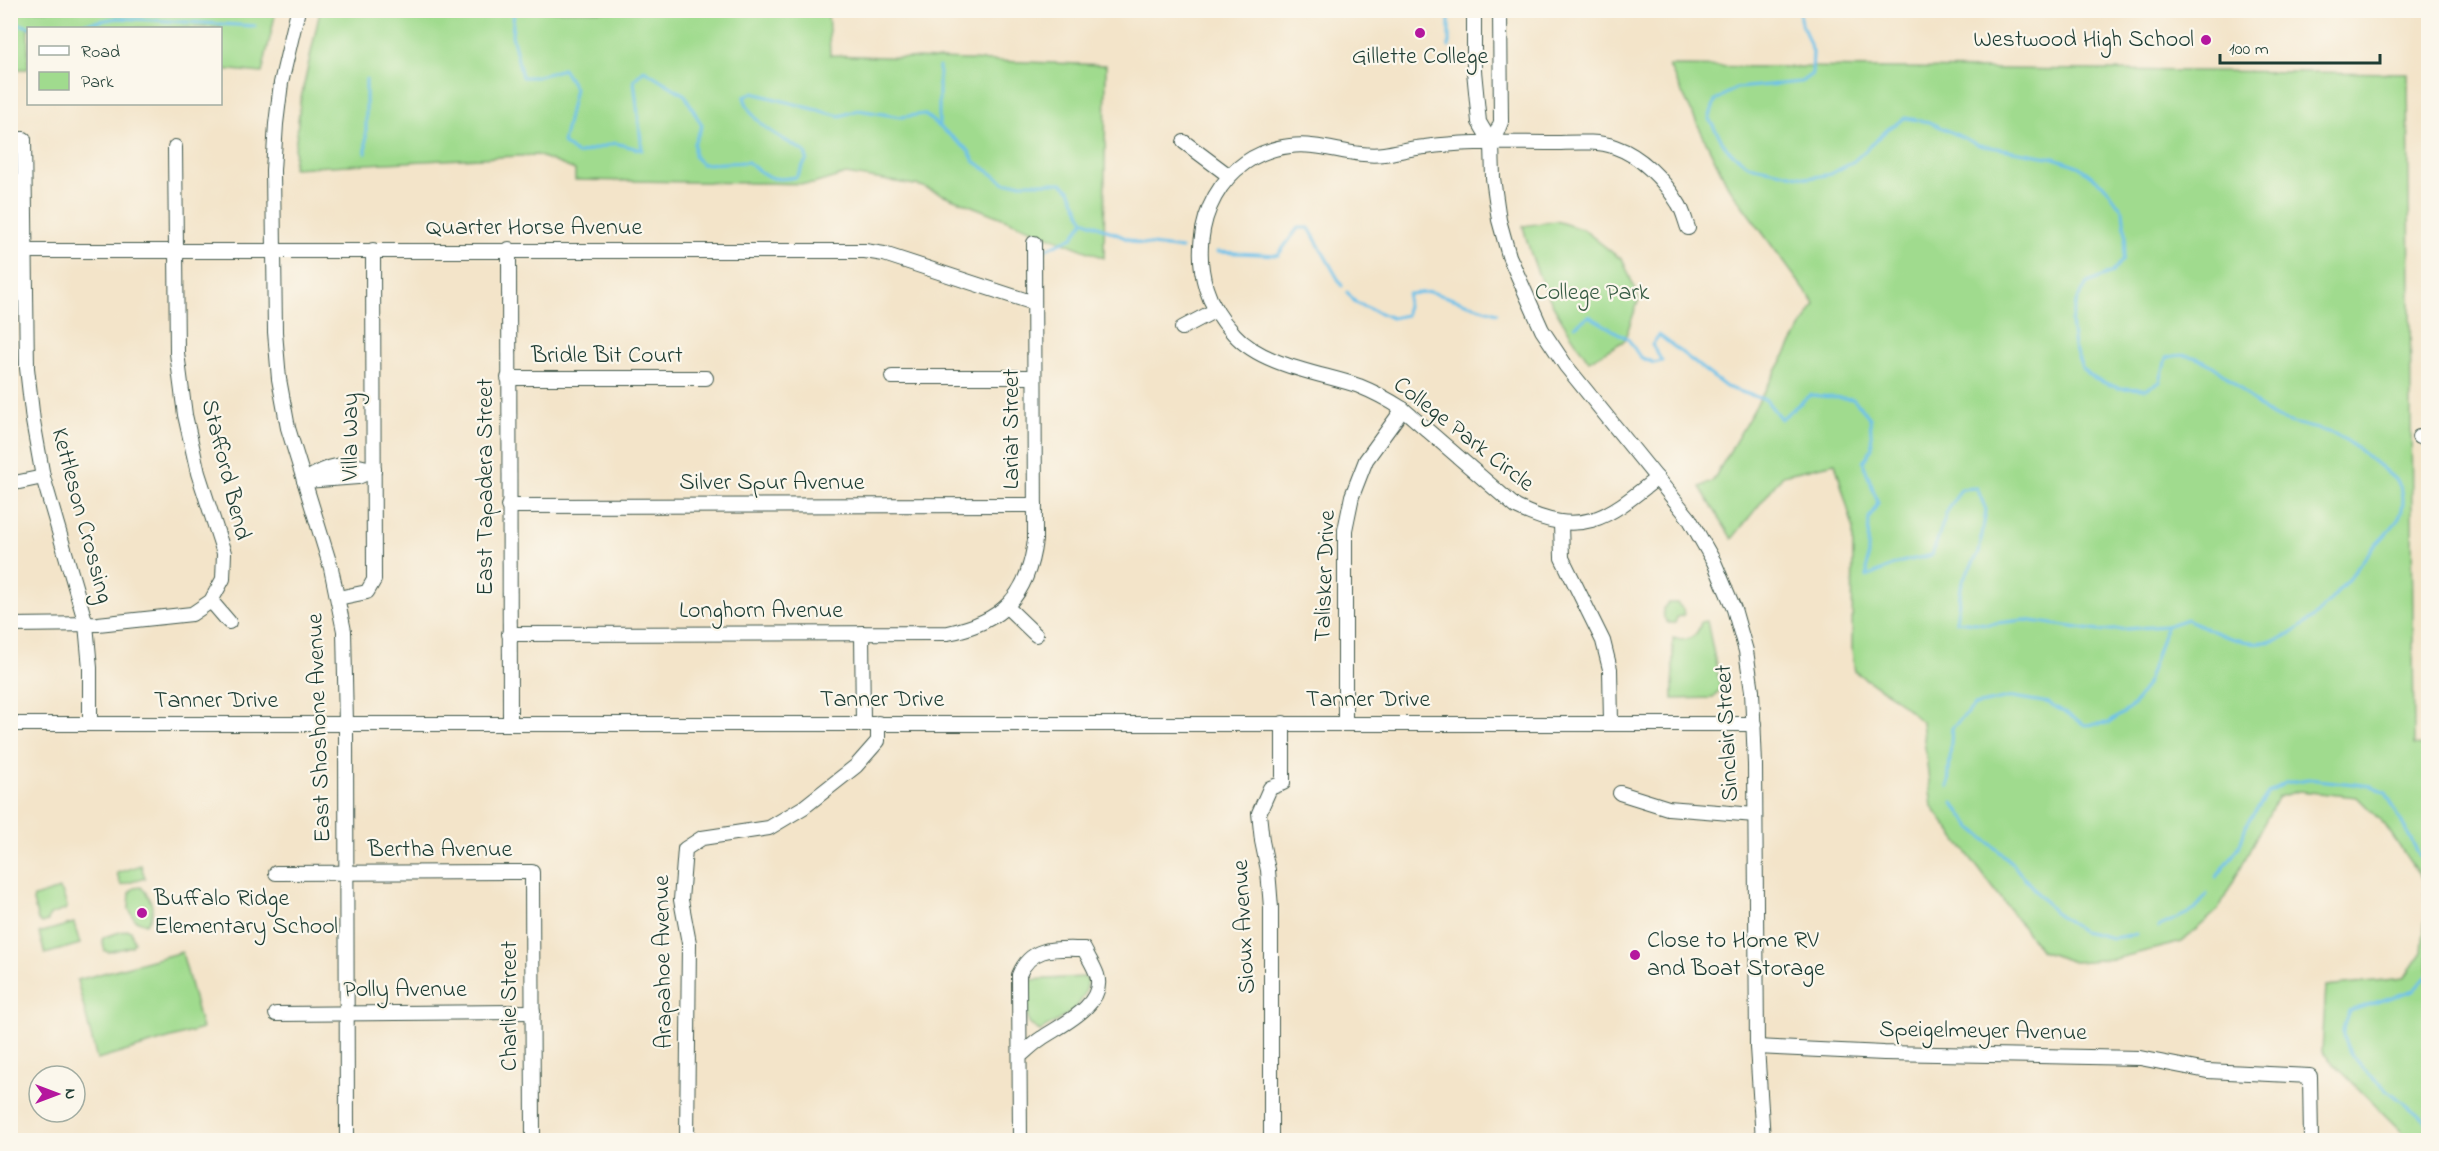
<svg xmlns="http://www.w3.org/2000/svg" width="2439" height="1151" viewBox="0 0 2439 1151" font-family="'Indie Flower',sans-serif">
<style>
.green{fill:#a0db8e;stroke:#608c61;stroke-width:1.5}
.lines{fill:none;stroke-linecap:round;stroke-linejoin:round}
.stream{stroke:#6dc1ea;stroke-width:3}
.minor-casing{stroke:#3f564a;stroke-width:16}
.minor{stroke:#fff;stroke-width:14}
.poi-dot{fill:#b5179e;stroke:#fbf7ec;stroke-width:2}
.labels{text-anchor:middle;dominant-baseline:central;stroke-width:4.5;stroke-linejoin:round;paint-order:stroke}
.poi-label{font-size:24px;fill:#1f3d34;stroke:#fbf7ec;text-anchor:start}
.street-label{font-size:24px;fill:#1f3d34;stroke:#fbf7ec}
.park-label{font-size:24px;fill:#395d46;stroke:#fbf7ec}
</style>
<rect width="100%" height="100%" fill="#fbf7ec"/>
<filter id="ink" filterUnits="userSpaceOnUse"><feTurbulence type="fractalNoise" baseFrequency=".0167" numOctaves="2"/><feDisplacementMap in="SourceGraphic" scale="12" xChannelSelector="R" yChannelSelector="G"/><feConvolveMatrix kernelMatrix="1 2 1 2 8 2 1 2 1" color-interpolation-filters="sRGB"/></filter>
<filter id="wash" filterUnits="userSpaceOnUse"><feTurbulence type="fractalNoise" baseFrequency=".008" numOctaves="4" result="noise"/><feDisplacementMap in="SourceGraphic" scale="24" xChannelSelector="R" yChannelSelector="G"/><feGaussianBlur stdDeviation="1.35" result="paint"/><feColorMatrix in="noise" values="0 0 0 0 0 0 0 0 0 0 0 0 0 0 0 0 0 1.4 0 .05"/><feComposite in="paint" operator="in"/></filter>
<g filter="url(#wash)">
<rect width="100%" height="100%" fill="#f3e4c9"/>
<!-- green -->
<g class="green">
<polygon points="11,10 276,10 276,11 262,73 221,69 220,28 28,28 28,69 11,69"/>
<polygon points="320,11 828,11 830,55 1106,65 1104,258 921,186 846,174 813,184 575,180 575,170 537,155 293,168 300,103"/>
<polygon points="1669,66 2408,73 2414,745 2428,746 2428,1140 2410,1140 2322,1052 2326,986 2404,978 2422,952 2426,907 2423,881 2385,825 2357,797 2299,791 2278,797 2218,910 2182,942 2114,959 2074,962 2041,951 1932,807 1922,722 1894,697 1855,672 1852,650 1853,527 1835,463 1783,475 1732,539 1700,487 1712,482 1815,304 1728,186"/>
<path d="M1556,221l28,9 34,27 4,1 17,41 -15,42 -35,20c-33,-47 -52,-78 -66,-135z"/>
<polygon points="1669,603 1677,603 1683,609 1684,615 1677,617 1675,623 1668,623 1664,618 1663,609"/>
<path d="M1707,621l14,68 -8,9 -40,1v-61c14,5 25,-1 28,-16z"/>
<polygon points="141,865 145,878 121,885 117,873"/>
<path d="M141,887c10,10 17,26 5,37l-11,-4 -6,-11 1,-17 4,-4z"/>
<polygon points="59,889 62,892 67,906 65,910 50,915 48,921 42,923 38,920 33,901 34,897"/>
<polygon points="74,923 80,944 45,954 39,933"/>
<polygon points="127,930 131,931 134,942 132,946 109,952 105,951 102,940 104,937"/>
<polygon points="182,952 202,1029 97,1060 77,980"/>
<path d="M1084,977l4,4c-4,29 -25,36 -48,50l-11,-7 -3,-15 3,-29z"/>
</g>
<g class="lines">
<!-- stream -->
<g class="stream">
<path d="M514,10l-2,25 10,42h14l27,-8 12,19 -12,55 14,11 38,-11 27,7 -8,-70 10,-10 41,25 17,31 -8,17v13l8,8 46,-2c17,15 25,20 48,15l11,-18 -2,-7c-24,-15 -53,-26 -61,-55l9,-4 87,23 18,-6 43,7 23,-3 45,37 5,10 31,22h57l8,7 14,30 53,23 44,6"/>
<polyline points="1449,10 1449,47"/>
<path d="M1800,10v9l13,33 -1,22 -11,8 -65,6 -21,13 -6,18 18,30 21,16 61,13 22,-4 23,-13 34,-32 17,-11 24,4 50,23 75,13 24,8 28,21 17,24 3,24 -3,25 -12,13 -23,10 -11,17 -6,22 3,25 8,21 13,11 23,9 28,1 14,-7 6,-24c39,-14 71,30 98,53 16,12 53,16 73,24 8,3 56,41 61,48 7,10 6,25 1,35 -7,11 -18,21 -27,31 -25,31 -52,72 -90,89 -33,13 -66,-5 -95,-19l-21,7 -20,60 -13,20 -24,17 -24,2 -36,-22 -36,-6 -38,8 -23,23 -4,59"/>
<polyline points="1434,14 1449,14"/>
<polyline points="10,22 34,28 77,25 117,18 255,26"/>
<polyline points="939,67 939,125"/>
<polyline points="366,153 366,79"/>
<polyline points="1044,250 1073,237 1084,220"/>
<polyline points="1217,252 1278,255 1298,228 1309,228 1342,286"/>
<polyline points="1347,292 1356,303 1392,318 1406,315 1408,294 1431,292 1497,313"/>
<polyline points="1575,326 1589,316 1628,339 1640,357 1654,363 1662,361 1652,345 1659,335 1726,387 1766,400 1781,419 1810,395 1853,399 1870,418 1872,448 1863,462 1878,503 1869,518 1867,577 1901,562 1932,555 1947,512 1961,489 1977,488 1986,510 1979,553 1962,581 1956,621 1987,624 2025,620 2099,631 2165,626"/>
<polyline points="1953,803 1972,828 2008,859 2053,911 2082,931 2113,938 2136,934"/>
<polyline points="2216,878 2239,847 2247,823 2268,793 2285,783 2308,779 2372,786 2386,793 2428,871"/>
<polyline points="2158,927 2195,910 2207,894"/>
<path d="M2428,975l-14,15 -65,21c-2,7 -7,16 -6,23 4,34 63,66 85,90"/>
</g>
</g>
</g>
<g filter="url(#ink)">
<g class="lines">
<defs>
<g id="minor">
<polyline points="298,10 281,83 276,124 273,170 275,332 279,379 288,428 331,568 344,631 346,724 347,1140"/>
<polyline points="1474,10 1474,71 1479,122 1492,144"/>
<polyline points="1500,10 1501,122 1492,144 1493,178 1499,220 1509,256 1542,330 1566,366 1689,518 1714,562 1734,609 1746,651 1752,691 1755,765 1757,1047 1763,1140"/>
<polyline points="10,139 24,139 27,368 33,421 43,477 86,624 90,668 90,724"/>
<polyline points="1184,142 1228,175"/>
<polyline points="509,249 510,724"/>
<polyline points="26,251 865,251 884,254 1034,303"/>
<polyline points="1182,328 1216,310"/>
<polyline points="892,377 1034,377"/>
<polyline points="508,378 706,378"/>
<polyline points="2419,437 2428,438"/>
<path d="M1657,478c-51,41 -75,61 -141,29l-113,-98c-14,-9 -29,-17 -44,-23 -38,-13 -97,-20 -125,-52 -11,-12 -23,-29 -28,-46 -19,-63 15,-134 84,-142 32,-4 62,12 94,8 14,-2 27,-6 41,-7 41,-6 85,-4 126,-4 20,0 45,-3 64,4 26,9 48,32 63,56 5,7 7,17 10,25"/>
<path d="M304,481c26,-17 41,-20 70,-11"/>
<polyline points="306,481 358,477 374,470"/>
<polyline points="10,484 43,477"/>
<polyline points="508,506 1035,505"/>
<polyline points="1561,523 1562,558 1603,641 1610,669 1611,723"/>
<polyline points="338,598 367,592 374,580 373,250"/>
<polyline points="211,601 229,622"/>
<polyline points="1007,607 1036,635"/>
<polyline points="10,625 98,624 192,614 211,601 223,579 224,553 198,473 185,415 177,353 175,147"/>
<polyline points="862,633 863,723"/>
<path d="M509,634l439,-1c54,-11 80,-37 87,-93l-1,-297"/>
<polyline points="1345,723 1345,530 1352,496 1366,460 1403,409"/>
<polyline points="10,724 1754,724"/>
<polyline points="1620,793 1668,808 1755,815"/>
<polyline points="276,873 532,872 533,1140"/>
<polyline points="276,1014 533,1012"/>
<polyline points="1757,1047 1884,1053 2140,1058 2207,1071 2310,1076 2311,1140"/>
<polyline points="687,1140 689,943 681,900 685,849 702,838 769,828 804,807 856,766 878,741 878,723"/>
<path d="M1020,1140l-1,-165c12,-30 38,-26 65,-26 4,8 10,17 13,26 9,30 -36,50 -55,63 -8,5 -15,12 -22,18"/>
<polyline points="1271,1140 1271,908 1268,870 1262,841 1259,813 1270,788 1283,783 1283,723"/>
</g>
</defs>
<!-- minor casing -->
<use href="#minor" class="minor-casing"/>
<!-- minor -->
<use href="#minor" class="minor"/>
</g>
</g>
<!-- markers -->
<g class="poi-dot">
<circle cx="1420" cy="33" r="6"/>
<circle cx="2206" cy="40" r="6"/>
<circle cx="142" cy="913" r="6"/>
<circle cx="1635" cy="955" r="6"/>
</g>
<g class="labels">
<!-- poi labels -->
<g class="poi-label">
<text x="2194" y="40" text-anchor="end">Westwood High School</text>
<text x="1420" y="57" text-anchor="middle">Gillette College</text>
<text x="154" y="899">Buffalo Ridge<tspan x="154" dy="28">Elementary School</tspan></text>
<text x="1647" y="941">Close to Home RV<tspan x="1647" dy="28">and Boat Storage</tspan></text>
</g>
<!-- street labels -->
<g class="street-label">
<text x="534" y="228">Quarter Horse Avenue</text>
<text x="607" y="356">Bridle Bit Court</text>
<text transform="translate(1012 429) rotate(-90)">Lariat Street</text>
<text transform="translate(1463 435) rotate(38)">College Park Circle</text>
<text transform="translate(351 437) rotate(-90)">Villa Way</text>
<text transform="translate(225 470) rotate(76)">Stafford Bend</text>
<text x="772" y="483">Silver Spur Avenue</text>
<text transform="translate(486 487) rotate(-90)">East Tapadera Street</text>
<text transform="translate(81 516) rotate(75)">Kettleson Crossing</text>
<text transform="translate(1326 576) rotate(-88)">Talisker Drive</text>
<text x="761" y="611">Longhorn Avenue</text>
<text x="882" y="700">Tanner Drive</text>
<text x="1368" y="700">Tanner Drive</text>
<text x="216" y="701">Tanner Drive</text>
<text transform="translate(320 728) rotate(-92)">East Shoshone Avenue</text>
<text transform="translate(1728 733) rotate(-93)">Sinclair Street</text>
<text x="440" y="850">Bertha Avenue</text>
<text transform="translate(1245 927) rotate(-93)">Sioux Avenue</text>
<text transform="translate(664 962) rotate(-91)">Arapahoe Avenue</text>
<text x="405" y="990">Polly Avenue</text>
<text transform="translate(510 1006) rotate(-90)">Charlie Street</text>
<text transform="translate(1983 1032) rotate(1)">Speigelmeyer Avenue</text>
</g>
<!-- park labels -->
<g class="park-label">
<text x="1592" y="293">College Park</text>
</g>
</g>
<!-- margin -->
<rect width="2439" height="1151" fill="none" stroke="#fbf7ec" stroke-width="36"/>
<!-- legend -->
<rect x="27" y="27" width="195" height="78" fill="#fbf7ec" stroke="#a3ada2" stroke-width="1.5"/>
<rect x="39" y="46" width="30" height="9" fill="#ffffff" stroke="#a3ada2" stroke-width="1.5"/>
<text x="81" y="57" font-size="18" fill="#1f3d34">Road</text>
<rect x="39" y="72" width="30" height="18" fill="#a0db8e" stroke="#a3ada2" stroke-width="1.5"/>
<text x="81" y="87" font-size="18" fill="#1f3d34">Park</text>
<!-- north arrow -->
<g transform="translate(57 1094) rotate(90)"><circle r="28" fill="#fbf7ec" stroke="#a3ada2" stroke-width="1.5"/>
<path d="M0-4.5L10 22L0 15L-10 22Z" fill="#b5179e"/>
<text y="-9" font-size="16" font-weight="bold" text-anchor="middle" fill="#1f3d34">N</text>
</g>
<!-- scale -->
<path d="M2220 54v9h160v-9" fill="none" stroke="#1f3d34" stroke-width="3"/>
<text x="2229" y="54" font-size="18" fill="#1f3d34" stroke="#fbf7ec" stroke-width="4.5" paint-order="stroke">100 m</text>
</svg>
